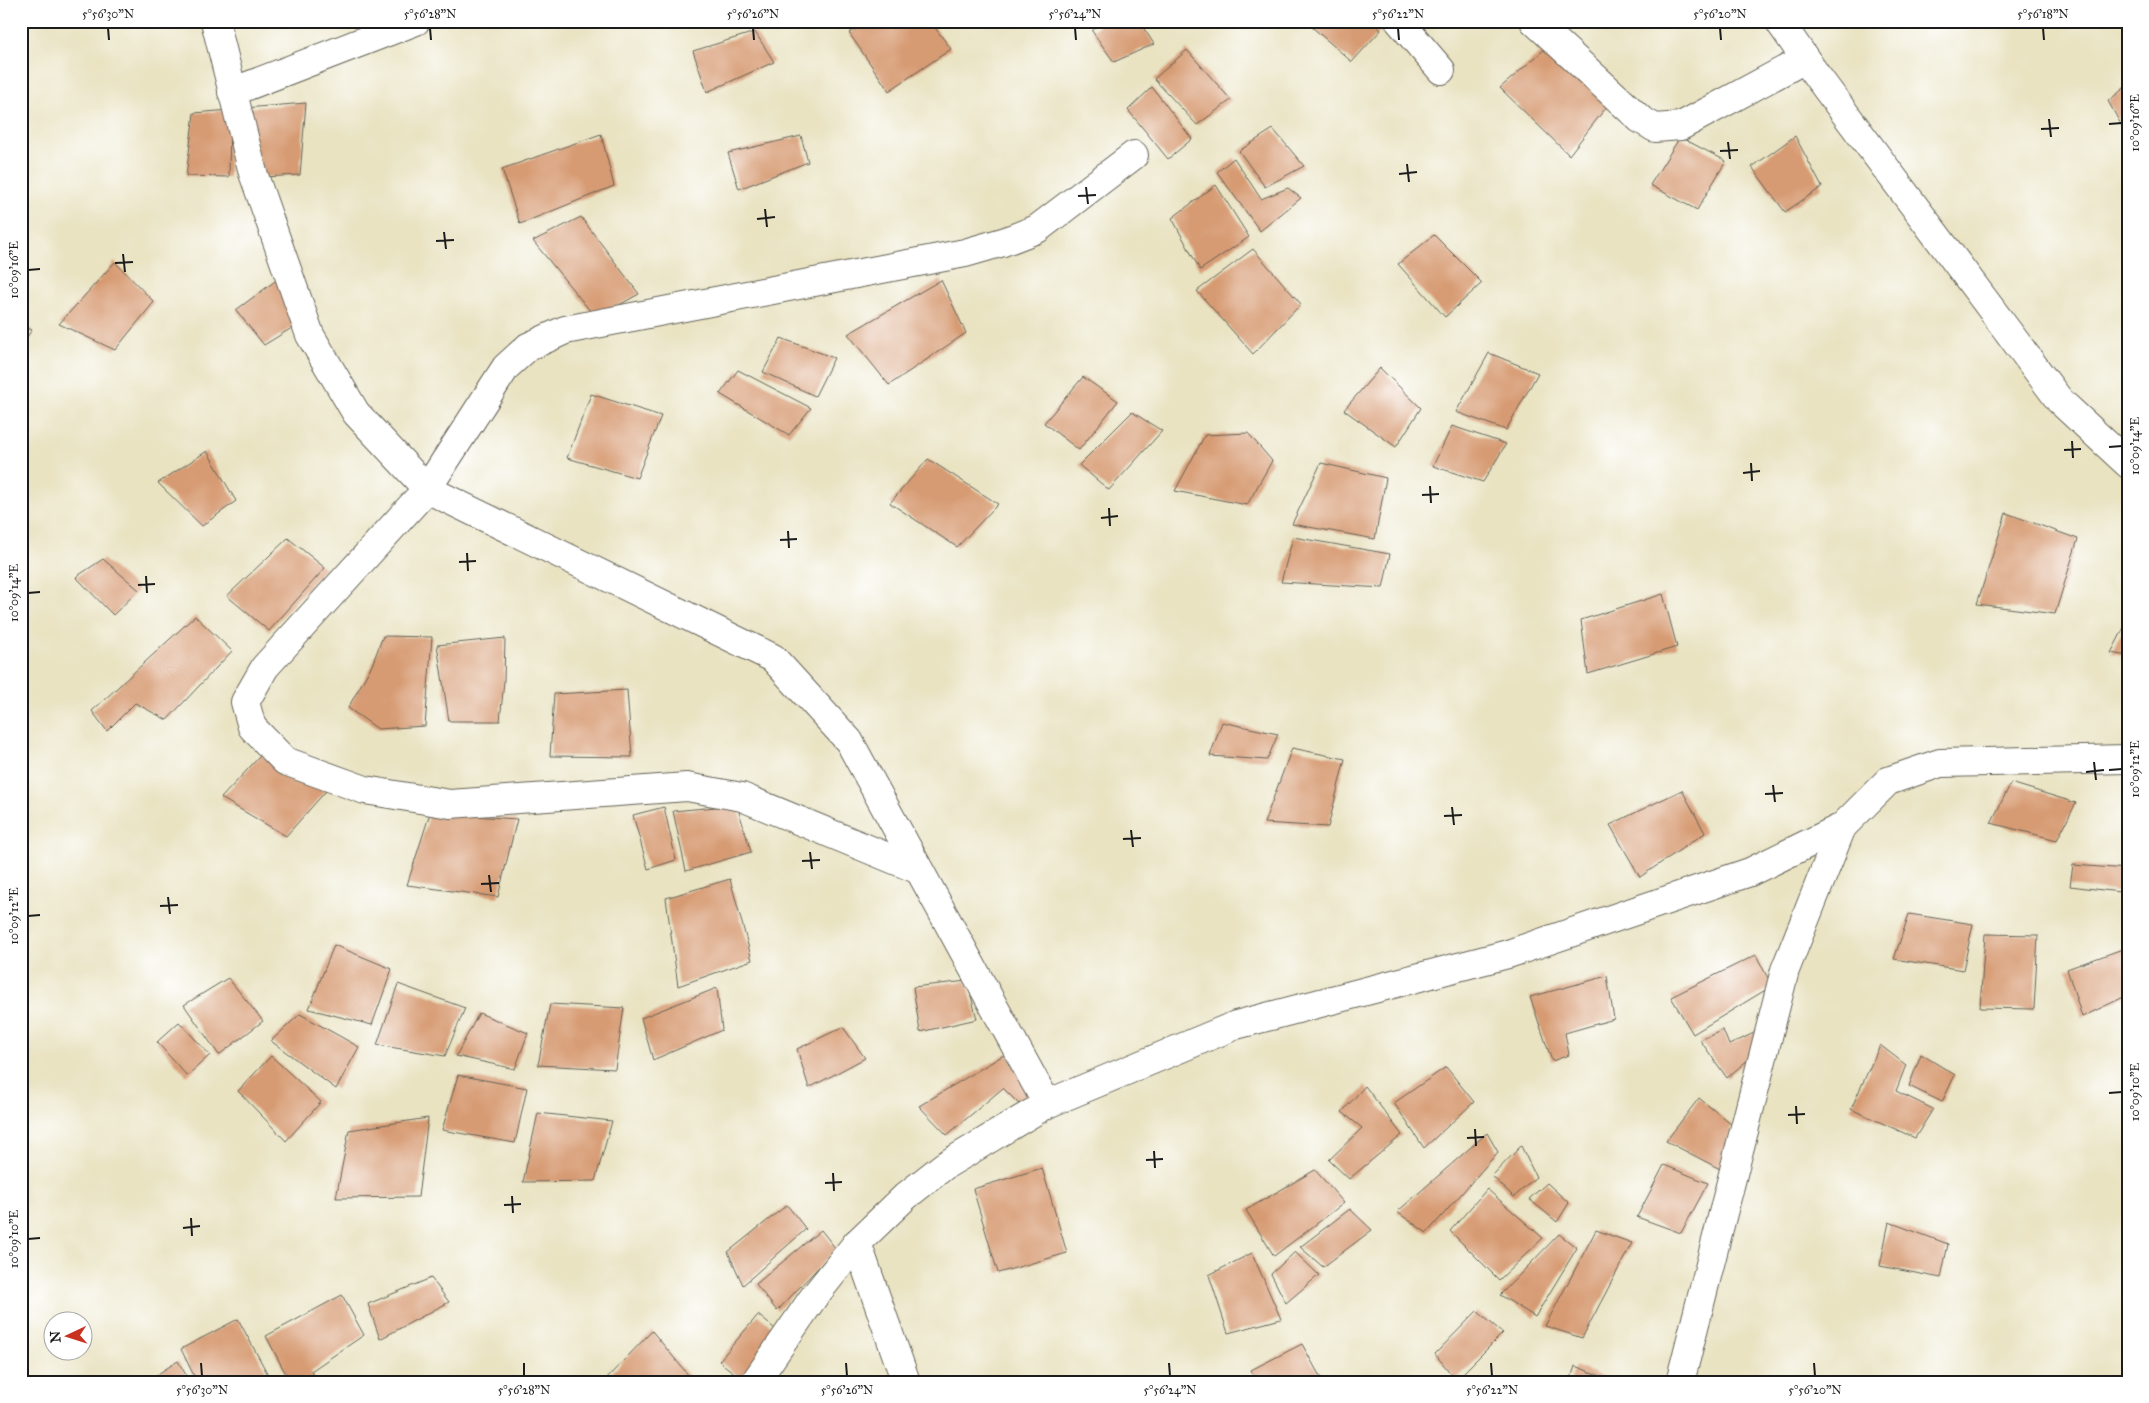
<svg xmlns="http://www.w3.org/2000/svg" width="2149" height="1403" viewBox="0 0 2149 1403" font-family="'IM FELL Great Primer',serif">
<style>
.building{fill:#d79b73}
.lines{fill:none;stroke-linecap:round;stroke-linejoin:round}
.minor-casing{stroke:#646256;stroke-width:30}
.minor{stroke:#fff;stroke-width:28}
.ticks{fill:none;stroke:#1c1c1c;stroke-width:2}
.neatline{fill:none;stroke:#1c1c1c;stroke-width:2}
.ticks-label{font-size:12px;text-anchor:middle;fill:#1c1c1c}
</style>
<rect width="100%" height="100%" fill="#fff"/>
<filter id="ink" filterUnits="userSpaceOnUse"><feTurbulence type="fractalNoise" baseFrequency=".02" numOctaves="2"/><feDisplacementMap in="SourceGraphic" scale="10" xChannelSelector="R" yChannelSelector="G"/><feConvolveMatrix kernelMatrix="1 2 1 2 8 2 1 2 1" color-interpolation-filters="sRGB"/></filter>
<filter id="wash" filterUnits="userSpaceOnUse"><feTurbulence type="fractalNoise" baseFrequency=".0096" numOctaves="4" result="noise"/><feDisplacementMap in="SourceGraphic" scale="20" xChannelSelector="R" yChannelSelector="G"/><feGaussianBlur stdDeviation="1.12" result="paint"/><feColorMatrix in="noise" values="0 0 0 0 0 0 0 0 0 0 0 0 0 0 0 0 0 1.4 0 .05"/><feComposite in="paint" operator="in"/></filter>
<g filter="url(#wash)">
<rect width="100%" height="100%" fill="#e9e3c2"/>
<g id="blocks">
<!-- building -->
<g class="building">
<polygon points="870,21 930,21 951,49 889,91 849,33"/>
<polygon points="1104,21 1139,21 1154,44 1114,62 1092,31"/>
<polygon points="1305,21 1371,21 1381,30 1352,62"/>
<polygon points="755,32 774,62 707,92 693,51"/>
<polygon points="1545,49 1608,105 1569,155 1500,88"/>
<polygon points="1187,50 1231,100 1197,125 1154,79"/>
<polygon points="2128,85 2128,137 2108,101"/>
<polygon points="1152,87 1192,139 1168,159 1128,110"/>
<polygon points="306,103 300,175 263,177 245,108"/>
<polygon points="230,110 229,177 186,176 194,113"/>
<polygon points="1273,129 1304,166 1265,187 1239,151"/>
<polygon points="601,134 614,186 520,224 502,169"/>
<polygon points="801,136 808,162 739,189 728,153"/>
<polygon points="1795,136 1822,187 1785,212 1752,167"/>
<polygon points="1680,137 1726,161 1697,210 1650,185"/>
<polygon points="1234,158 1261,199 1288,188 1301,198 1260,231 1217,172"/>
<polygon points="1216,185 1249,237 1200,270 1172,218"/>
<polygon points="581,217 639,294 596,318 533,241"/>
<polygon points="1434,235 1482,283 1445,317 1398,264"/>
<polygon points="1253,249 1301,304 1253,354 1197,291"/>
<polygon points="115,262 154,302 115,350 59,324"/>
<polygon points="282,276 300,323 264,345 236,310"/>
<polygon points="941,280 966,333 889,385 848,334"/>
<polygon points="21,325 32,330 21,345"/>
<polygon points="781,338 834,358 815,396 763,372"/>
<polygon points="1489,353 1538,373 1506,430 1456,412"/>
<polygon points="1380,368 1421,408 1396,447 1344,410"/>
<polygon points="738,370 811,408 789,435 720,394"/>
<polygon points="1083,377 1118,401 1079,450 1044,423"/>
<polygon points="591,394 661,416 637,478 567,458"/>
<polygon points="1132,412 1162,431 1109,490 1079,465"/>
<polygon points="1452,426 1506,444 1483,482 1433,466"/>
<polygon points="1248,433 1272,461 1247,505 1175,491 1205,435"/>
<polygon points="207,451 236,501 202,526 158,483"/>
<polygon points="928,459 998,504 957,547 890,503"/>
<polygon points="1321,463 1386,478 1375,539 1292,524"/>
<polygon points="2006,513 2078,539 2055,614 1977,604"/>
<polygon points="1293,537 1390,554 1383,588 1281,582"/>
<polygon points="288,538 325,568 269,631 227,596"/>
<polygon points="103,559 139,590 113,615 76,577"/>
<polygon points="1663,594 1677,647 1588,674 1581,620"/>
<polygon points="195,616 232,651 167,720 135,703 107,731 92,711"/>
<polygon points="2128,620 2128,656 2111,653"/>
<polygon points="383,636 432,637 425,726 378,729 348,708 372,665"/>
<polygon points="505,638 504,681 500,721 449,721 437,645"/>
<polygon points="627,690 632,757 550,756 554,694"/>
<polygon points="1222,722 1278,734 1267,760 1210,756"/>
<polygon points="1292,748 1345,759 1328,827 1264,823"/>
<polygon points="261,755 326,791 286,836 221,798"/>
<polygon points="2011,783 2076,803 2057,840 1991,823"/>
<polygon points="1682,790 1705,833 1640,877 1610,825"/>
<polygon points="737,805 751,852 686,871 673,811"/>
<polygon points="664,807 676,860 648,869 633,815"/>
<polygon points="430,813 517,819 498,897 407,885"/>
<polygon points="2073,865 2128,869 2128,893 2070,886"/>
<polygon points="730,879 752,960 678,986 666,898"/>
<polygon points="1909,914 1973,924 1963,970 1894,959"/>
<polygon points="1985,934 2038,935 2034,1009 1980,1008"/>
<polygon points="334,945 392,969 372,1025 309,1009"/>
<polygon points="2128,947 2128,995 2082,1017 2067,969"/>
<polygon points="1756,955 1772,986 1693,1034 1671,997"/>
<polygon points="1607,976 1614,1019 1565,1033 1569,1055 1552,1061 1530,997"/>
<polygon points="228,978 263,1021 219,1055 184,1005"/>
<polygon points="967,981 977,1019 920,1032 913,987"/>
<polygon points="398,984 465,1008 445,1056 377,1045"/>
<polygon points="717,988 722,1030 653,1060 641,1018"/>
<polygon points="550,1004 624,1008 615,1069 538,1065"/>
<polygon points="479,1013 528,1033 515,1069 456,1056"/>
<polygon points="300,1014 359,1047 336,1089 271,1041"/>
<polygon points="179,1022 210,1055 187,1076 157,1042"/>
<polygon points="843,1027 865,1058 809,1088 797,1049"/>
<polygon points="1723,1030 1729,1045 1756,1032 1751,1057 1727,1078 1700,1040"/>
<polygon points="1880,1045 1906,1065 1896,1091 1933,1109 1915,1138 1851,1109"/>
<polygon points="1007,1053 1033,1097 1019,1104 1003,1088 947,1135 919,1106"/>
<polygon points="1921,1054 1955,1075 1942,1102 1909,1086"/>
<polygon points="271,1056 321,1102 286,1141 238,1091"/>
<polygon points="1446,1067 1474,1102 1424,1148 1394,1103"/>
<polygon points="458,1075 527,1088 515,1143 442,1130"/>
<polygon points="1365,1086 1402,1135 1349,1179 1329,1160 1362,1128 1342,1112"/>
<polygon points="1699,1098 1732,1125 1720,1169 1666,1141"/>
<polygon points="538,1113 612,1121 595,1181 523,1182"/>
<polygon points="428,1118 418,1197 336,1198 349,1130"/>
<polygon points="1487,1133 1498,1152 1427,1233 1397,1212"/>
<polygon points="1521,1146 1536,1177 1514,1197 1492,1176"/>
<polygon points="1664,1165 1708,1183 1681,1233 1637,1217"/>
<polygon points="1042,1168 1067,1253 998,1273 973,1189"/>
<polygon points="1315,1170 1344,1203 1274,1256 1246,1210"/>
<polygon points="1547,1183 1569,1203 1557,1222 1529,1199"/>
<polygon points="1487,1189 1543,1238 1499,1280 1450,1231"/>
<polygon points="787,1205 806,1229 743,1285 728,1252"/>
<polygon points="1350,1209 1372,1230 1323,1267 1300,1247"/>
<polygon points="1889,1222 1948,1244 1941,1278 1880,1266"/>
<polygon points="821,1230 836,1249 777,1311 756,1284"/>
<polygon points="1596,1230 1632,1243 1582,1338 1545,1326"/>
<polygon points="1559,1234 1577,1248 1535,1317 1500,1295"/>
<polygon points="1295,1252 1319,1275 1286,1303 1271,1274"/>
<polygon points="1252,1253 1281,1319 1228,1333 1209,1275"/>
<polygon points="431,1278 449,1302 380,1339 368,1304"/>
<polygon points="342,1295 364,1335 311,1371 316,1382 290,1382 266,1336"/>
<polygon points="1477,1311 1503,1333 1456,1380 1435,1354"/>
<polygon points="758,1315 780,1333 743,1380 719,1361"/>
<polygon points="238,1319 272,1382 197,1382 181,1349"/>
<polygon points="652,1331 694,1382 603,1382"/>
<polygon points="1302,1344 1323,1382 1257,1382 1251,1370"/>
<polygon points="178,1361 190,1382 151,1382 150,1379"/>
<polygon points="1575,1366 1616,1382 1570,1382"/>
</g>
</g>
</g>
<g filter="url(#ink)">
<use href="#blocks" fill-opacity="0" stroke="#646256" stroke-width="1"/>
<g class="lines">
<defs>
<g id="minor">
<polyline points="215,21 253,173 310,335 356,413 427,489 773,658 849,741 1047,1104"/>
<polyline points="1399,21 1441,70"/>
<polyline points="1534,21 1640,119 1655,128 1681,126 1805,59"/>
<polyline points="1779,21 1817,76 2060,401 2128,464"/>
<polyline points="232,92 416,21"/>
<polyline points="919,870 742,797 687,787 450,804 365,790 285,761 252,727 245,702 265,667 427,489 506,367 528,347 565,330 965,253 1003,242 1037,229 1134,155"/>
<polyline points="857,1243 906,1382"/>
<polyline points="755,1382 813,1298 857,1243 906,1196 944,1166 1047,1104 1236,1025 1508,954 1750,872 1842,827 1888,781 1940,763 2128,759"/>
<polyline points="1680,1382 1785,970 1842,827"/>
</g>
</defs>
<!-- minor casing -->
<use href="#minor" class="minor-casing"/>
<!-- minor -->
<use href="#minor" class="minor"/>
</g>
</g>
<!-- ticks -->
<path class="ticks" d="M108,28l1,12M430,28l1,12M753,28l1,12M1075,28l1,12M1398,28l1,12M1720,28l1,12M2043,28l1,12M2049,119l2,18M2109,124l13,-1M2041,129l18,-1M1728,142l2,17M1720,151l18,-1M1407,164l2,18M1399,174l18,-2M1086,187l2,17M1078,196l18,-1M765,209l2,18M757,219l18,-2M444,232l2,17M436,241l18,-1M123,254l2,18M115,263l18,-1M28,270l12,-1M2072,441l1,17M2109,447l13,-1M2064,450l17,-1M1751,463l1,18M1743,473l17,-2M1430,486l1,17M1422,495l17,-1M1109,508l1,18M1101,518l17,-2M788,531l1,17M780,540l17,-1M467,553l1,18M459,562l17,-1M146,576l1,17M138,585l17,-1M28,593l12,-1M2094,762l2,18M2109,770l13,-1M2086,772l18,-2M1773,785l2,17M1765,794l18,-1M1452,807l2,18M1444,816l18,-1M1131,830l2,17M1123,839l18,-1M810,852l2,17M802,861l18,-1M489,875l2,17M481,884l18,-1M168,897l2,17M160,906l18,-1M28,916l12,-1M2109,1093l13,-1M1796,1106l1,18M1788,1115l17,-1M1475,1129l1,17M1467,1138l17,-1M1154,1151l1,17M1146,1160l17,-1M833,1173l1,18M825,1183l17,-1M512,1196l1,17M504,1205l17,-1M191,1218l1,18M183,1228l17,-2M28,1239l12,-1M201,1363l1,13M524,1363v13M846,1363l1,13M1169,1363l1,13M1491,1363l1,13M1814,1363l1,13"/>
<!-- margin -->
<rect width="2149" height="1403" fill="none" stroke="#fff" stroke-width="55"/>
<!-- north arrow -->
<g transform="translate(68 1336) rotate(266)"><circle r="24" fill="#ffffff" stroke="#a4a4a4"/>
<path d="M0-4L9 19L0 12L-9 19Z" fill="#c8321e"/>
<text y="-8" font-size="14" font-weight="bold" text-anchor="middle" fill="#1c1c1c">N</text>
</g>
<rect x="28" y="28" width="2094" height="1348" class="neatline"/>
<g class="ticks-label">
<text x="108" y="18">5°56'30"N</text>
<text x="430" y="18">5°56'28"N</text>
<text x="753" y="18">5°56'26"N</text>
<text x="1075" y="18">5°56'24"N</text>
<text x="1398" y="18">5°56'22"N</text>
<text x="1720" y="18">5°56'20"N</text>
<text x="2043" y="18">5°56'18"N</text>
<text transform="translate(2135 123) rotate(-90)" y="4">10°09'16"E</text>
<text transform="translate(14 270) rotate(-90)" y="4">10°09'16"E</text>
<text transform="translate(2135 446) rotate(-90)" y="4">10°09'14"E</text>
<text transform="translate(14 593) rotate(-90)" y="4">10°09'14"E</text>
<text transform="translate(2135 769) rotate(-90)" y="4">10°09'12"E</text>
<text transform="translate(14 916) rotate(-90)" y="4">10°09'12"E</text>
<text transform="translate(2135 1092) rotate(-90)" y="4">10°09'10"E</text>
<text transform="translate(14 1239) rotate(-90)" y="4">10°09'10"E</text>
<text x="202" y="1394">5°56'30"N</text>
<text x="524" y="1394">5°56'28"N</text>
<text x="847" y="1394">5°56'26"N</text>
<text x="1170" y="1394">5°56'24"N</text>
<text x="1492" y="1394">5°56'22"N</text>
<text x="1815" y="1394">5°56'20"N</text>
</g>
</svg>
